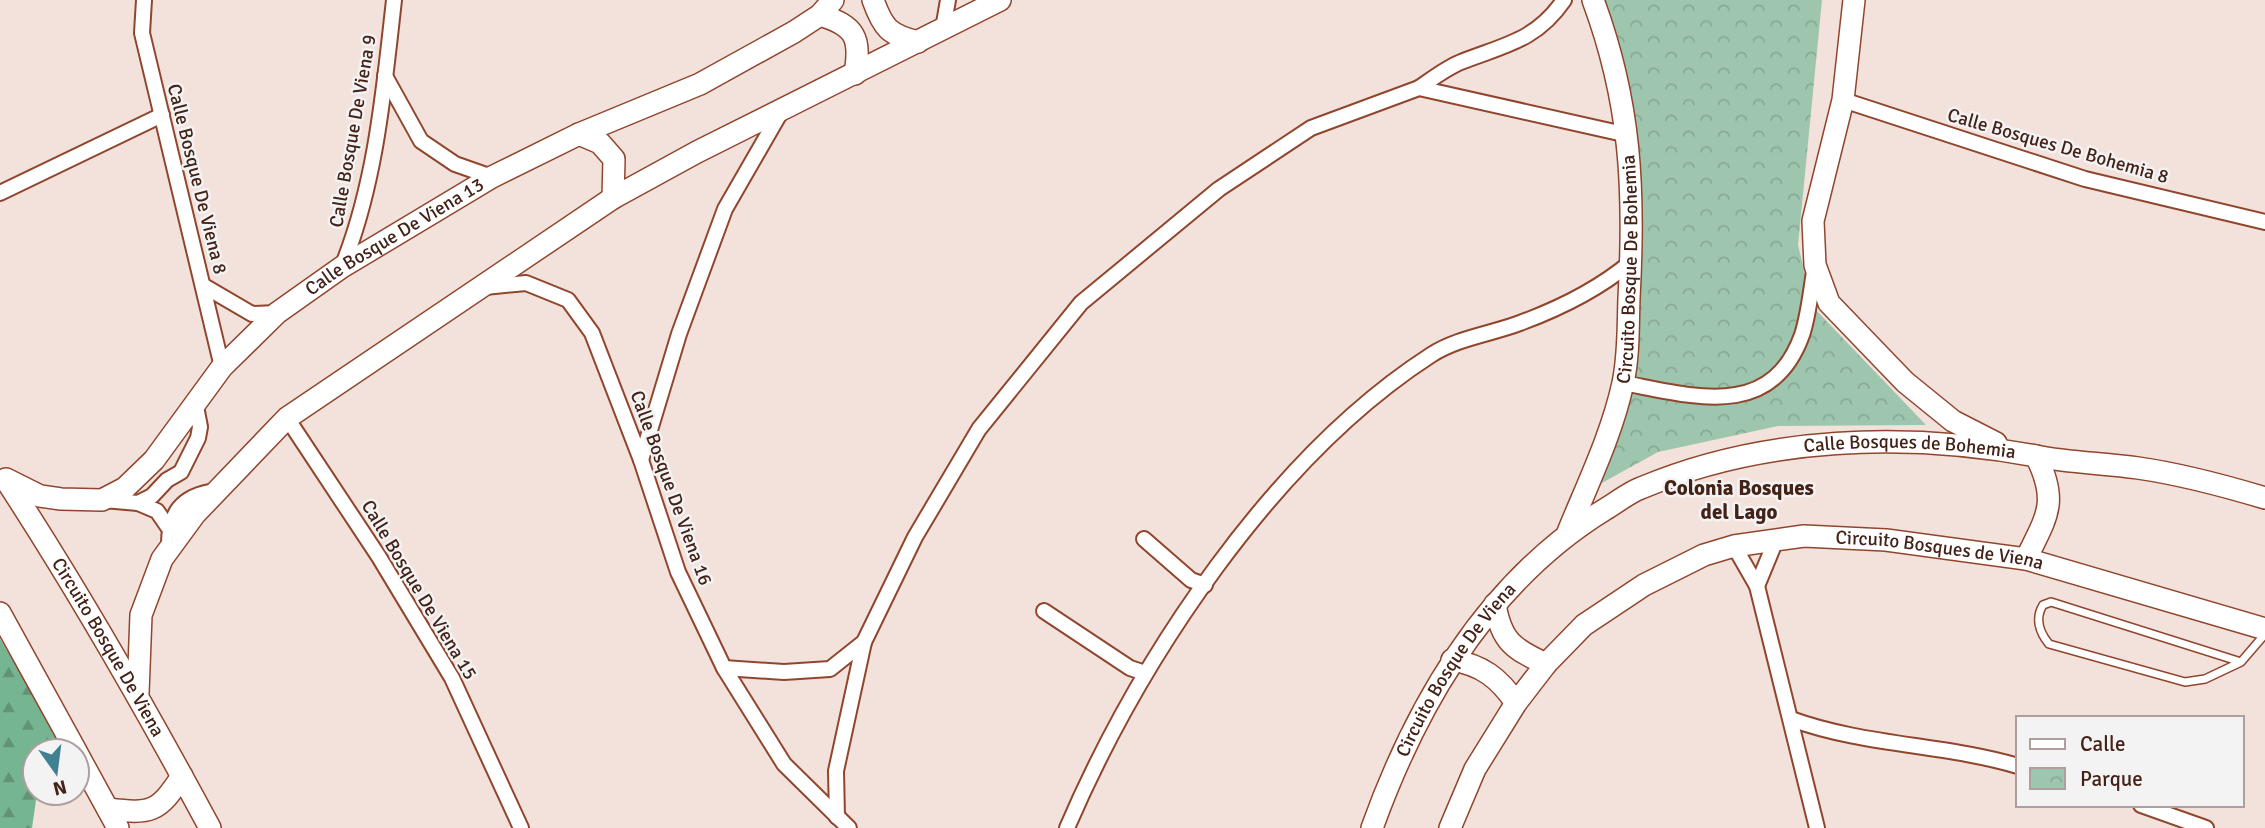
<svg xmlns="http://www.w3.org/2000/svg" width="2265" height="828" viewBox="0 0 2265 828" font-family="Signika,sans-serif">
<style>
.forest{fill:url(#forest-firs)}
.park{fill:url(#park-crowns)}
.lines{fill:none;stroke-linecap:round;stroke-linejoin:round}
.lane-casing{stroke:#90462d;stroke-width:10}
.street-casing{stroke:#90462d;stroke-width:18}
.secondary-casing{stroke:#90462d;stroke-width:24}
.lane{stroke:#fff;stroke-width:7}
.street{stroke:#fff;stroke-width:14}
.secondary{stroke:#fff;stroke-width:21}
.labels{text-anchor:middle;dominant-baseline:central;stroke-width:5;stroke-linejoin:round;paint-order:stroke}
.street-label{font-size:19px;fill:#432218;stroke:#f3f3f3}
.neighbourhood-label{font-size:21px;font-weight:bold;fill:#432218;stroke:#f3f3f3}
</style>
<defs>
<pattern id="forest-firs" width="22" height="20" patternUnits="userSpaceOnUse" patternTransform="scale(1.75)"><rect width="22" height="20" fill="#76b592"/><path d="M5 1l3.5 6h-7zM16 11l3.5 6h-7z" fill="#629376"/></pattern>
<pattern id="park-crowns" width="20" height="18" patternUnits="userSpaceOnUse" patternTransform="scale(1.75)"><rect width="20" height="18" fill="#9ec5ae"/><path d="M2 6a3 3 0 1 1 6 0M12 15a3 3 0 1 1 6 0" fill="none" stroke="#89a995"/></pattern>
</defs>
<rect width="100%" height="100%" fill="#f3e1db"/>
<!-- forest -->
<polygon class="forest" points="0,639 37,701 62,751 35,751 35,793 47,793 36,800 32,828 0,828"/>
<!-- park -->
<polygon class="park" points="1598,0 1822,0 1798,245 1813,307 1926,425 1778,426 1658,452 1580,495 1627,386 1638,274"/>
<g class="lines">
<defs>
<path id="lane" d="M2241,662l-36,17 -20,3 -136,-38c-10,-12 -14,-26 -6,-39l8,-3 190,60 24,-28"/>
<g id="street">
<polyline points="144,0 142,33 222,367"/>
<polyline points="943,29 948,0"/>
<polyline points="385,76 421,141 455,164 492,177"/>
<path d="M1419,88c13,-9 27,-20 42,-26 43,-17 75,-21 103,-62"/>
<polyline points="1843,100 2085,179 2265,222"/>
<polyline points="0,193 162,115"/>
<path d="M342,267c34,-84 42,-178 52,-267"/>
<polyline points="204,286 252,314 277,313"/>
<polyline points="485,287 526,283 568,300 592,333 641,460 678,572 724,668 784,764 849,828"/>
<path d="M1623,383c70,13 148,38 179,-48 7,-21 9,-47 13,-69"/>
<polyline points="287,418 379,557 452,678 521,828"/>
<polyline points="641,460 679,334 725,209 782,110"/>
<polyline points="104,500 138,503 152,496 167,480 181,472 198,438 200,427 196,406"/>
<polyline points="138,503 157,511 168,527"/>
<polyline points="1144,539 1191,580 1205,585"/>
<polyline points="1734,546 1757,586 1817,828"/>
<path d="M169,548c-1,-34 12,-53 48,-57"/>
<polyline points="1757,586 1776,540"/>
<polyline points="1044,611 1130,668 1145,673"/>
<polyline points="724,668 784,672 830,669 864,642 915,537 979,429 1081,303 1219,189 1311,128 1419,88 1628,135"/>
<path d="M1791,719c74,27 153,25 227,47"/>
<polyline points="2141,805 2206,828"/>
<polyline points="837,817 836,771 864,642"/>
<path d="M1067,828c73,-170 206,-371 364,-473 26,-17 60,-21 89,-32 38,-14 80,-35 111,-61"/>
</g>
<g id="secondary">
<path d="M873,0c10,28 16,35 45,42"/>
<polyline points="1854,0 1843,100 1813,221 1815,265 1829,303 1905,382 1953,421 1996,443"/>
<path d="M820,15c36,11 41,23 35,59"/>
<polyline points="579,134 600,143 614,159 613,198"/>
<path id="s1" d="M6,479l34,17 21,3 41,1 23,-12 29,-28 68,-93 55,-54 65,-46 150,-90 87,-43 121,-50 94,-52 26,-17 13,-15"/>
<path id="s2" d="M6,480c75,115 139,227 204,348"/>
<path id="s3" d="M1568,532c20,-49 44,-98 55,-149 6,-28 5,-57 6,-85 6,-108 2,-196 -36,-298"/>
<path d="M2026,559c21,-43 33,-57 10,-103"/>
<path d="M1495,604c6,37 18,45 51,60"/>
<polyline points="0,613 76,751"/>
<path d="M1452,660c30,5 47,18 64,43"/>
<polyline points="138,693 141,615 162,559 195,514 287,418 613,198 697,152 1000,0"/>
<polyline points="77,753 118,828"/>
<path d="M108,809c43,5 50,4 74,-33"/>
<path id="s4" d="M1372,828c45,-125 117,-247 232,-318 12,-7 24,-17 37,-22 123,-52 265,-56 395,-32 34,7 69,7 102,12 42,6 87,18 127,30"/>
<path id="s5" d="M1450,828l25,-59 41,-66 30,-39 38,-39 60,-40 60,-30 30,-9 70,-10 82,4 140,19 239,70"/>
</g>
</defs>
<!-- lane casing -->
<use href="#lane" class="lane-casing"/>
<!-- street casing -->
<use href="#street" class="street-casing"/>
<!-- secondary casing -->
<use href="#secondary" class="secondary-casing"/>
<!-- lane -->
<use href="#lane" class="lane"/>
<!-- street -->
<use href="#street" class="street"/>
<!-- secondary -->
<use href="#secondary" class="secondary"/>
</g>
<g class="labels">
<!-- street labels -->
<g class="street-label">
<text transform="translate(353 131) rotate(-80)">Calle Bosque De Viena 9</text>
<text transform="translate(2058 146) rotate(16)">Calle Bosques De Bohemia 8</text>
<text transform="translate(197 179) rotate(76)">Calle Bosque De Viena 8</text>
<text stroke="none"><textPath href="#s1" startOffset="499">Calle Bosque De Viena 13</textPath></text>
<text stroke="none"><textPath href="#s3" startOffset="273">Circuito Bosque De Bohemia</textPath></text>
<text stroke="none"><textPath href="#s4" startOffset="719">Calle Bosques de Bohemia</textPath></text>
<text transform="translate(671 488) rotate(70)">Calle Bosque De Viena 16</text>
<text stroke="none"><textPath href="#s5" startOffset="623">Circuito Bosques de Viena</textPath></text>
<text transform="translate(419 590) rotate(59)">Calle Bosque De Viena 15</text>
<text stroke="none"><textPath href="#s2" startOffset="196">Circuito Bosque De Viena</textPath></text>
<text stroke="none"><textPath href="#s4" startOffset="180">Circuito Bosque De Viena</textPath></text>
</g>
<!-- neighbourhood labels -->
<g class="neighbourhood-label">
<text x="1739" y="488">Colonia Bosques<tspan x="1739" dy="24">del Lago</tspan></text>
</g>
</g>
<!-- legend -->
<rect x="2016" y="716" width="228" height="91" fill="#f3f3f3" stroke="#ad9f9b" stroke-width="2"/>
<rect x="2030" y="739" width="35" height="10" fill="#ffffff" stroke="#ad9f9b" stroke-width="2"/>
<text x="2080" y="751" font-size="21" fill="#432218">Calle</text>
<rect x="2030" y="768" width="35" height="21" fill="url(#park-crowns)" stroke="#ad9f9b" stroke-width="2"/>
<text x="2080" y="786" font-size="21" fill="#432218">Parque</text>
<!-- north arrow -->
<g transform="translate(56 772) rotate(166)"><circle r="33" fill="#f3f3f3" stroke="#ad9f9b" stroke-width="2"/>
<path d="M0-5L12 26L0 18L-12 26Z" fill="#3f8093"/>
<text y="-10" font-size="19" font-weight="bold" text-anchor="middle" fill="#432218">N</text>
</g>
</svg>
